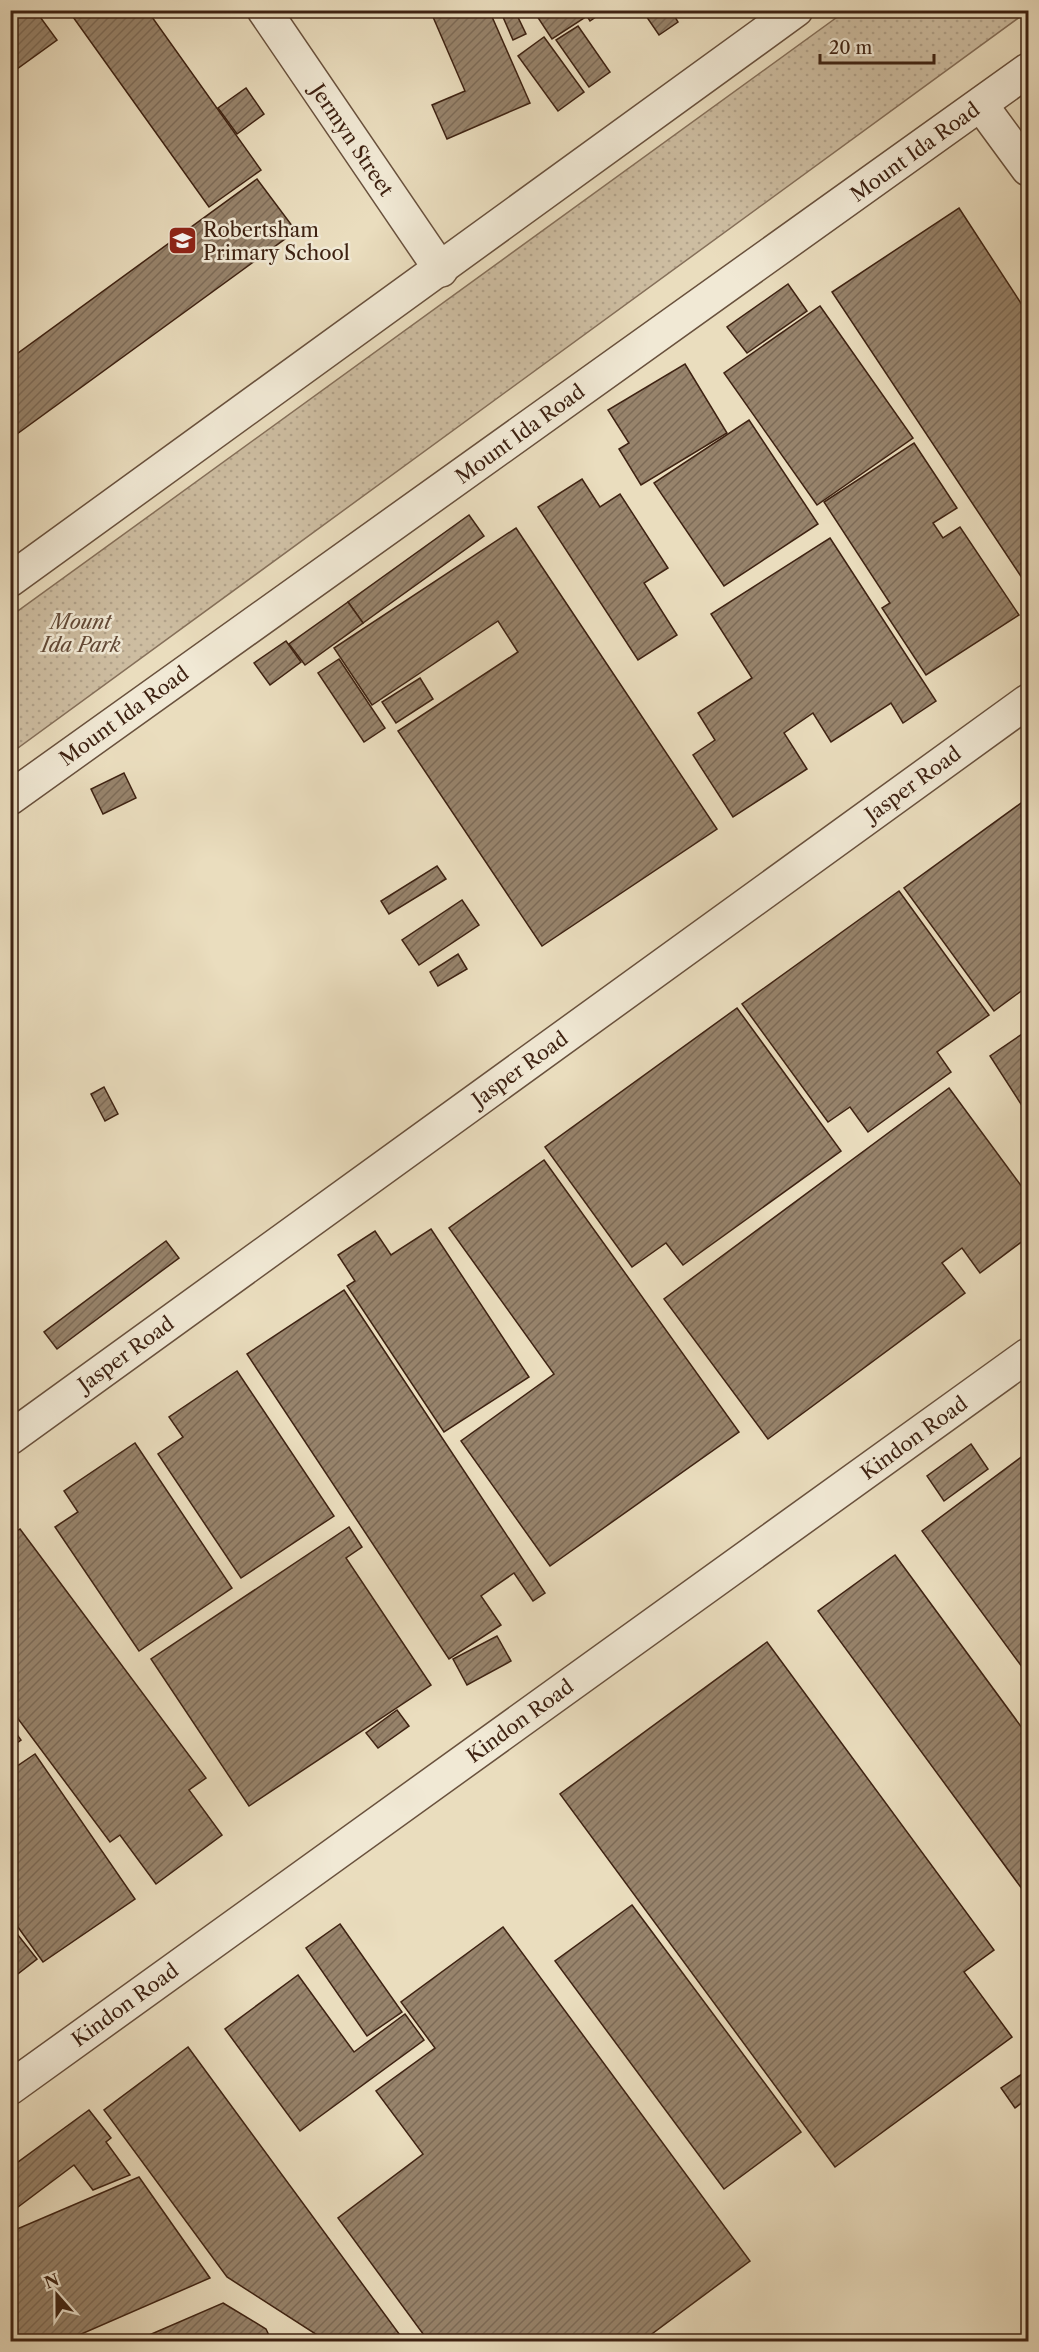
<svg xmlns="http://www.w3.org/2000/svg" width="1039" height="2352" viewBox="0 0 1039 2352" font-family="'Libre Caslon Text',serif">
<style>
.park{fill:url(#park-dots);stroke:#86705a;stroke-width:1.5}
.building{fill:url(#building-hatch);stroke:#3e2212;stroke-width:1.5}
.lines{fill:none;stroke-linecap:round;stroke-linejoin:round}
.minor-casing{stroke:#69513d;stroke-width:36}
.minor{stroke:#f1e9d5;stroke-width:33}
.labels{text-anchor:middle;dominant-baseline:central;stroke-width:5;stroke-linejoin:round;paint-order:stroke}
.street-label{font-size:20px;fill:#3e2212;stroke:#f1e9d5}
.poi-label{font-size:20px;fill:#3e2212;stroke:#f1e9d5;text-anchor:start}
.park-label{font-size:20px;font-style:italic;fill:#624936;stroke:#f1e9d5}
</style>
<defs>
<pattern id="park-dots" width="8" height="8" patternUnits="userSpaceOnUse" patternTransform="scale(1.5)"><rect width="8" height="8" fill="#cdbda1"/><path d="M2 2h.1M6 6h.1" fill="none" stroke="#b1a28a" stroke-width="1.8" stroke-linecap="round"/></pattern>
<pattern id="building-hatch" width="6" height="6" patternUnits="userSpaceOnUse" patternTransform="scale(1.5)"><rect width="6" height="6" fill="#97836b"/><path d="M-1 1l2-2M0 6l6-6M5 7l2-2" fill="none" stroke="#7d6b57"/></pattern>
</defs>
<rect width="100%" height="100%" fill="#eaddbe"/>
<filter id="stains"><feTurbulence type="fractalNoise" baseFrequency=".00333" numOctaves="4"/><feColorMatrix values="0 0 0 0 .2 0 0 0 0 .09 0 0 0 0 .02 0 0 0 .5 -.17"/></filter>
<radialGradient id="worn" r=".72"><stop offset=".6" stop-color="#630" stop-opacity="0"/><stop offset="1" stop-color="#630" stop-opacity=".3"/></radialGradient>
<!-- park -->
<polygon class="park" points="847,10 1028,11 11,753 11,616"/>
<!-- building -->
<g class="building">
<polygon points="10,10 35,10 57,40 10,74"/>
<polygon points="68,10 147,10 261,170 209,207"/>
<polygon points="430,10 489,10 530,103 447,139 432,105 465,91"/>
<polygon points="533,10 606,10 590,21 587,16 552,39"/>
<polygon points="642,10 671,10 678,22 659,35"/>
<polygon points="515,11 526,34 513,40 503,17"/>
<polygon points="578,26 610,72 589,87 556,40"/>
<polygon points="544,37 584,92 558,111 518,56"/>
<polygon points="246,88 264,114 237,134 218,108"/>
<polygon points="257,179 296,231 10,439 10,359"/>
<polygon points="959,208 1028,314 1028,587 832,292"/>
<polygon points="788,284 807,311 747,353 727,327"/>
<polygon points="820,306 913,438 817,505 724,373"/>
<polygon points="685,364 727,433 641,485 619,449 629,443 608,410"/>
<polygon points="749,420 818,524 724,586 654,483"/>
<polygon points="914,443 957,508 933,523 943,538 960,527 1019,615 926,675 882,608 890,603 824,502"/>
<polygon points="582,479 600,507 620,494 668,568 644,583 677,635 638,660 538,507"/>
<polygon points="469,515 484,536 363,623 348,602"/>
<polygon points="516,528 717,829 542,946 398,731 518,652 498,621 372,705 334,648"/>
<polygon points="830,538 936,701 903,723 891,703 831,742 813,713 784,733 807,769 733,817 693,755 715,740 698,713 752,678 711,614"/>
<polygon points="348,602 363,623 305,665 289,644"/>
<polygon points="286,641 301,662 270,685 254,663"/>
<polygon points="339,659 385,728 364,742 318,673"/>
<polygon points="420,678 433,699 396,723 382,702"/>
<polygon points="124,773 136,798 103,814 91,789"/>
<polygon points="1028,798 1028,986 994,1011 904,888"/>
<polygon points="437,866 446,879 389,914 381,901"/>
<polygon points="899,891 989,1015 937,1052 951,1072 868,1132 850,1107 828,1122 742,1004"/>
<polygon points="462,900 479,925 419,965 402,940"/>
<polygon points="458,954 467,969 438,986 430,972"/>
<polygon points="737,1008 841,1151 683,1265 666,1243 632,1267 545,1147"/>
<polygon points="1028,1030 1028,1115 990,1056"/>
<polygon points="104,1087 118,1114 105,1121 91,1094"/>
<polygon points="949,1088 1028,1195 1028,1237 980,1273 962,1248 942,1263 965,1293 768,1439 664,1299"/>
<polygon points="544,1160 739,1432 550,1566 461,1441 554,1374 449,1228"/>
<polygon points="431,1229 529,1377 444,1432 347,1286 355,1281 338,1255 375,1231 391,1255"/>
<polygon points="166,1241 179,1258 57,1349 44,1332"/>
<polygon points="344,1290 545,1593 533,1601 514,1573 481,1596 501,1625 449,1659 247,1354"/>
<polygon points="237,1371 334,1516 241,1578 158,1454 183,1437 169,1417"/>
<polygon points="135,1443 232,1588 139,1651 55,1527 78,1512 64,1491"/>
<polygon points="971,1444 988,1469 944,1501 927,1476"/>
<polygon points="1028,1452 1028,1675 922,1531"/>
<polygon points="349,1527 362,1547 346,1558 431,1685 249,1806 151,1659"/>
<polygon points="20,1529 206,1778 189,1790 222,1835 156,1884 120,1835 110,1842 10,1708 10,1536"/>
<polygon points="895,1555 1028,1736 1028,1897 818,1611"/>
<polygon points="497,1636 511,1661 467,1685 453,1659"/>
<polygon points="767,1642 994,1950 964,1972 1012,2037 835,2167 560,1794"/>
<polygon points="397,1710 409,1726 378,1748 366,1733"/>
<polygon points="10,1725 21,1740 10,1748"/>
<polygon points="35,1754 135,1899 43,1962 10,1916 10,1771"/>
<polygon points="632,1905 801,2132 724,2189 555,1961"/>
<polygon points="340,1924 402,2012 367,2036 306,1948"/>
<polygon points="10,1925 37,1959 10,1980"/>
<polygon points="503,1927 750,2261 641,2342 429,2342 338,2218 423,2154 376,2091 435,2048 401,2002"/>
<polygon points="298,1975 354,2052 405,2014 424,2040 300,2131 225,2029"/>
<polygon points="188,2047 405,2342 328,2342 227,2277 104,2110"/>
<polygon points="1028,2070 1028,2098 1015,2108 1001,2088"/>
<polygon points="89,2110 111,2138 106,2142 130,2175 93,2190 74,2165 10,2213 10,2168"/>
<polygon points="139,2177 210,2278 63,2342 11,2342 10,2232"/>
<polygon points="223,2303 266,2329 272,2342 133,2342"/>
</g>
<g class="lines">
<defs>
<g id="minor">
<polyline points="264,10 441,270"/>
<polyline points="981,105 1028,169"/>
<polyline points="10,580 796,10"/>
<polyline points="10,798 1028,70"/>
<polyline points="10,1438 1028,701"/>
<polyline points="10,2088 1028,1355"/>
</g>
</defs>
<!-- minor casing -->
<use href="#minor" class="minor-casing"/>
<!-- minor -->
<use href="#minor" class="minor"/>
</g>
<!-- icons -->
<defs>
<symbol id="school-square" viewBox="-11 -11 22 22"><rect x="-9" y="-9" width="18" height="18" rx="4" fill="#8f2418" stroke="#f1e9d5"/><path d="M0-5L7-2L0 1L-7-2ZM-4 1L0 2.5L4 1V4Q0 6-4 4Z" fill="#fff"/></symbol>
</defs>
<g fill-rule="evenodd">
<use href="#school-square" x="166" y="224" width="33" height="33"/>
</g>
<g class="labels">
<!-- street labels -->
<g class="street-label">
<text transform="translate(352 140) rotate(56)">Jermyn Street</text>
<text transform="translate(915 152) rotate(-36)">Mount Ida Road</text>
<text transform="translate(520 434) rotate(-36)">Mount Ida Road</text>
<text transform="translate(124 716) rotate(-36)">Mount Ida Road</text>
<text transform="translate(913 784) rotate(-36)">Jasper Road</text>
<text transform="translate(520 1069) rotate(-36)">Jasper Road</text>
<text transform="translate(126 1354) rotate(-36)">Jasper Road</text>
<text transform="translate(914 1438) rotate(-36)">Kindon Road</text>
<text transform="translate(520 1721) rotate(-36)">Kindon Road</text>
<text transform="translate(125 2005) rotate(-36)">Kindon Road</text>
</g>
<!-- poi labels -->
<g class="poi-label">
<text x="203" y="230">Robertsham<tspan x="203" dy="23">Primary School</tspan></text>
</g>
<!-- park labels -->
<g class="park-label">
<text x="81" y="622">Mount<tspan x="81" dy="23">Ida Park</tspan></text>
</g>
</g>
<!-- margin -->
<rect width="1039" height="2352" fill="none" stroke="#eaddbe" stroke-width="36"/>
<rect x="12" y="12" width="1015" height="2328" fill="none" stroke="#3e2212" stroke-width="3"/>
<rect x="18" y="18" width="1003" height="2316" fill="none" stroke="#3e2212" stroke-width="1.5"/>
<!-- north arrow -->
<g transform="translate(57 2295) rotate(339)" stroke="#f1e9d5" stroke-width="4.5" paint-order="stroke">
<path d="M0-4.5L10 22L0 15L-10 22Z" fill="#3e2212"/>
<text y="-9" font-size="16" font-weight="bold" text-anchor="middle" fill="#3e2212">N</text>
</g>
<!-- scale -->
<path d="M820 54v9h114v-9" fill="none" stroke="#3e2212" stroke-width="3"/>
<text x="829" y="54" font-size="18" fill="#3e2212" stroke="#f1e9d5" stroke-width="4.5" paint-order="stroke">20 m</text>
<rect width="100%" height="100%" filter="url(#stains)"/>
<rect width="100%" height="100%" fill="url(#worn)"/>
</svg>
